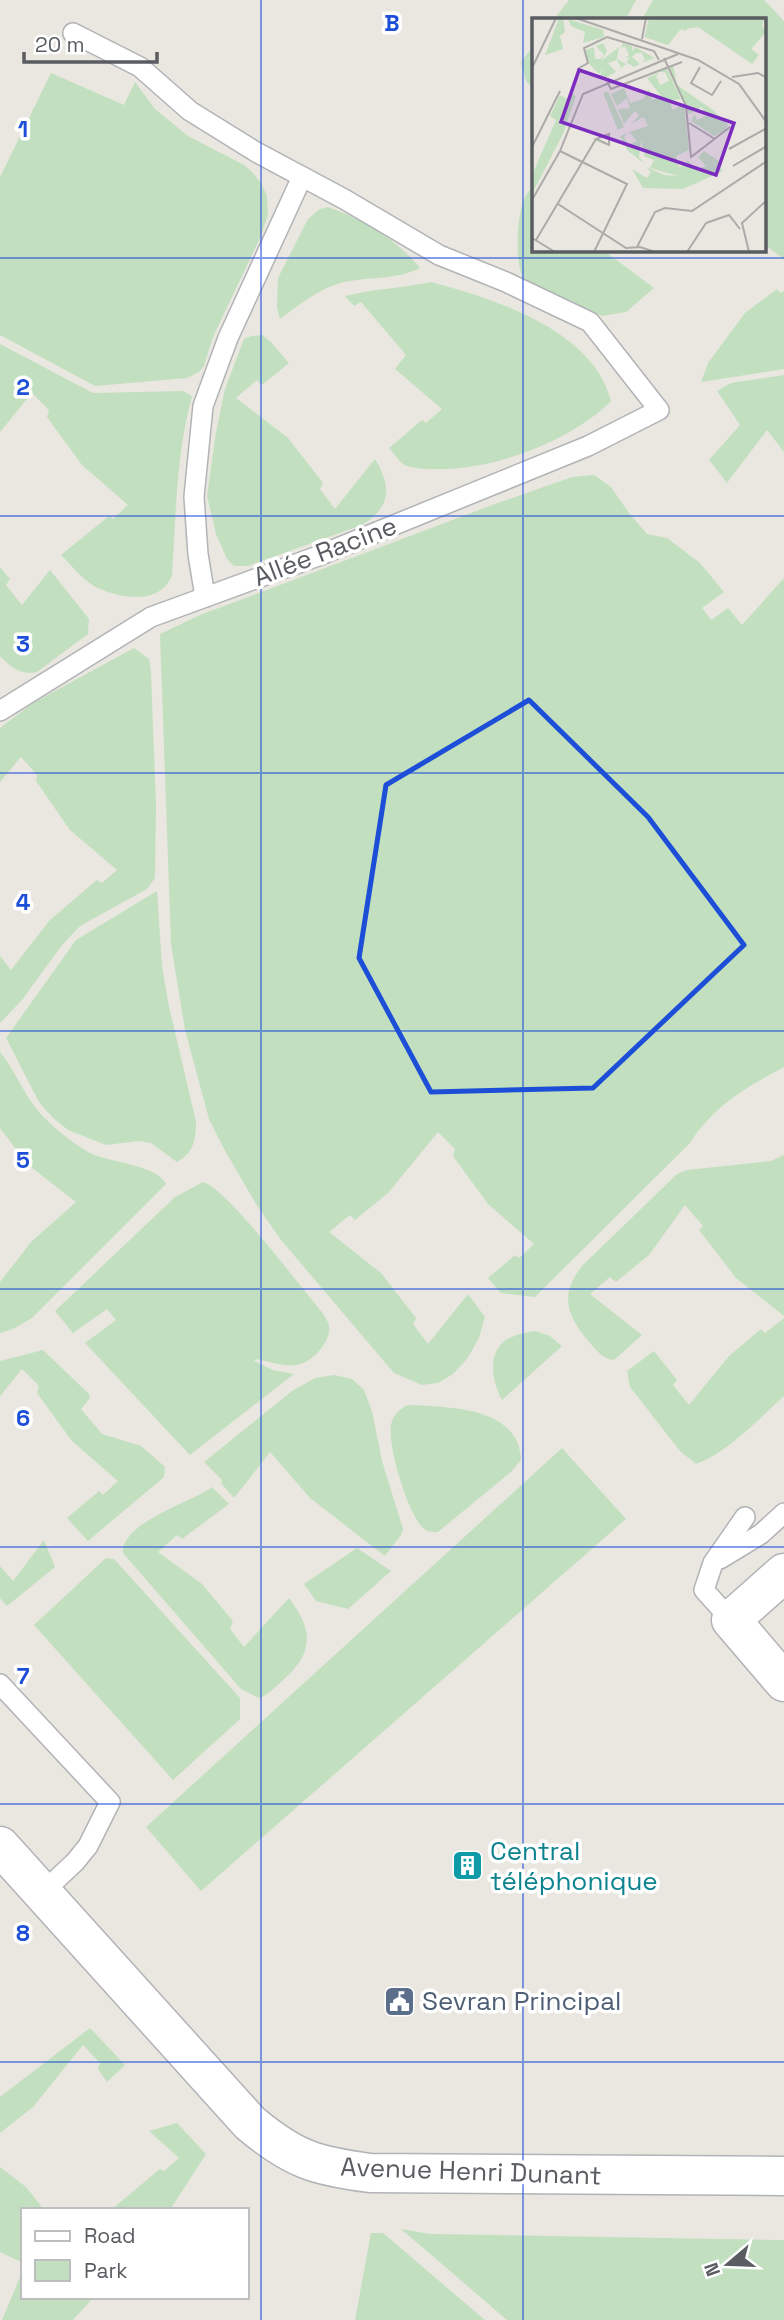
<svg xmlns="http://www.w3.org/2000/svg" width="784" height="2320" viewBox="0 0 784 2320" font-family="'Space Grotesk',sans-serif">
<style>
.green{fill:#c2e0bf}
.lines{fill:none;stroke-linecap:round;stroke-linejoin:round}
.service-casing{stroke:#b1b3b7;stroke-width:22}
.minor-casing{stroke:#b1b3b7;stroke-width:41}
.service{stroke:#fff;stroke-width:19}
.minor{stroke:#fff;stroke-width:38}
.marked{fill:none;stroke:#1d4ed8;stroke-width:5;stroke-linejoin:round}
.grid{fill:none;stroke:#1d4ed8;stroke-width:2;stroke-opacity:0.55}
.labels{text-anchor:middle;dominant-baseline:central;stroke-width:7;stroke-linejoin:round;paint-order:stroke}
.street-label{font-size:26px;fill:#595c60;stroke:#fff}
.culture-label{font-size:26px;fill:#0d838f;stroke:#fff;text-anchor:start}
.service-label{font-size:26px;fill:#4e5e75;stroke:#fff;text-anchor:start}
.inset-road{fill:none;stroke:#acaba9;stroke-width:2}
.view{fill:#7b2cbf;fill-opacity:0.15;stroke:#7b2cbf;stroke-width:3.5}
.inset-edge{fill:none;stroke:#595c60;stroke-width:3.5}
.grid-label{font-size:23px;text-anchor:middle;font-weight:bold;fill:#1d4ed8;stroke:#fff;stroke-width:7;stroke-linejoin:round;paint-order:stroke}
</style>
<rect width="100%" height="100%" fill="#eae7e0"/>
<!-- green -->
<g class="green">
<polygon points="569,0 636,0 626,19 554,19"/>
<polygon points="653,0 764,0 784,21 784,259 765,245 765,19 649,19 644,16"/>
<polygon points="534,45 534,90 526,81 521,62"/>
<polygon points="51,73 124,105 135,82 155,109 188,136 244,165 253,173 261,183 267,196 268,215 260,238 213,337 204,366 199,372 187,378 95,386 0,335 0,177"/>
<path d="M534,184v66h75l-2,3 47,35 -28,24 -24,4 -78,-37c-10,-15 -7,-64 0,-80 2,-5 7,-10 10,-15z"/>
<path d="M328,207c35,12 69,33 92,61 -25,13 -53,8 -80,15 -23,7 -41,22 -60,36l-3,-12 1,-29 30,-59 12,-10z"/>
<path d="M431,282c64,17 162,48 180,119 -39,40 -120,70 -176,68 -10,0 -23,0 -32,-5 -5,-4 -10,-12 -14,-16l33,-28 4,3 16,-14 -47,-40 11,-14 -45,-53 -7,4 -9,-10c28,-7 57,-8 86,-14z"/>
<polygon points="777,289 781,293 784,291 784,369 701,382 708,363 745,313"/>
<path d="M262,335l8,6 19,22 -27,22 -5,-5 -21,18 52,40 35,45 -3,6 15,20 40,-50c17,28 16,48 -13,66l-114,41h-14l-7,-7 -11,-25 -9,-38 9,-64 9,-43 19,-50 7,-3z"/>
<path d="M0,344l93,49 90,-2 9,5c-16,59 -16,119 -20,179 -11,31 -54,24 -78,11 -12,-7 -23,-21 -33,-31l48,-39 4,3 15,-14 -46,-40 -35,-48 2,-7 -17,-17 -32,39z"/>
<polygon points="784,375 784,452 767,430 727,483 709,460 740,425 717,391 731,383"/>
<path d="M594,475l17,12 18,26 18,21 20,4 33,25 24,29 -22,16 9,12 17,-12 14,17 42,-47v489c-36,19 -72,40 -94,76l-155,154 -34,-4 -13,-15 27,-23 4,3 15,-14 -46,-40 -35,-48 2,-7 -17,-17 -50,61 -33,27 -5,-5 -21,17 52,41 35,45 -3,6 15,20 40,-50 17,23 -6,21 -12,21 -14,15 -15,9 -16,2 -28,-12 -113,-133 -25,-36 -33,-57 -14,-28 -24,-89 -14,-86 -11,-310 40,-19 295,-111 77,-27z"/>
<path d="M0,567l10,12 -4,6 16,20 28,-35 39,49 -1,15 -51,38c-16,4 -26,-5 -37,-16z"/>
<polygon points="134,648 149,659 151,672 156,805 155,878 147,889 80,926 62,945 22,1000 0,1023 0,956 11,970 50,920 97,880 102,883 117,870 70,830 36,781 37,775 21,757 0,782 0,728 33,703"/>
<path d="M157,891l5,75 6,36 28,120c0,17 -2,31 -19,40l-26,-19 -12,-2 -33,4 -38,-15 -16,-13 -13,-15 -33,-64 70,-98z"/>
<path d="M0,1052c15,18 23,41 38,59 14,16 32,30 50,41 20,11 68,12 78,32l-134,134 -19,11 -13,4v-51l31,-40 45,-40 -49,-38 -27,-36z"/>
<path d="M784,1155v161l-48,-38 -37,-48 4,-4 -18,-21 -36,50 -33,27 -6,-5 -20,17 52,41 -28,25c-11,-1 -16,-8 -23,-16 -24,-27 -33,-49 -8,-79l94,-91 10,-4 84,-9z"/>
<path d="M203,1182c24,6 98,106 119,130 2,4 7,10 7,15 2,14 -15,33 -28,37 -13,4 -31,-2 -44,-5l-3,2 19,9 21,4 -104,81 -105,-112 31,-23 -9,-11 -34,24 -18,-22 120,-114z"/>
<path d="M784,1318v78c-24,22 -58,58 -88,68l-16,-13 -50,-64 -3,-16 27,-20 23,29 -4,5 16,20 40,-49 32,-27 4,4z"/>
<path d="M535,1331l15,5 12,10 -60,54c-9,-16 -15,-43 1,-58 9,-7 21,-9 32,-11z"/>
<polygon points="43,1350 89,1394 90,1398 81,1409 102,1434 141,1446 165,1467 164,1477 88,1541 67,1518 99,1491 103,1495 118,1481 72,1441 37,1393 39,1386 22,1369 0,1396 0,1361"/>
<polygon points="334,1375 352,1379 364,1390 372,1411 382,1461 403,1529 401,1535 385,1556 310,1498 270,1452 234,1498 221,1483 222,1480 204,1462 292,1391 315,1378"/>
<path d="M408,1405c40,2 111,1 113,55l-10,12 -73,60c-6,0 -11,0 -15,-4 -15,-14 -36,-83 -32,-103 2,-10 8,-16 17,-20z"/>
<polygon points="562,1448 626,1519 201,1891 146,1827"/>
<path d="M212,1487l17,17 -47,35 -5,-4 -19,17 44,32 31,37 -3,8 14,18 45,-49c25,33 25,56 -8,84 -7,6 -13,13 -22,16l-18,-9 -118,-136c-2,-31 70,-51 89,-66z"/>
<polygon points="44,1540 55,1567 7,1606 0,1598 0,1566 13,1581"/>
<polygon points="357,1548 391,1571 348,1609 316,1601 304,1584"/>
<polygon points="106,1558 114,1559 240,1698 240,1719 173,1780 34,1625"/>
<polygon points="90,2028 125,2065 107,2082 98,2069 100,2063 83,2045 33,2107 0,2133 0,2097"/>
<polygon points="177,2123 206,2154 170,2210 111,2210 160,2169 164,2171 179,2158 149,2131"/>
<polygon points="0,2167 26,2187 44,2210 23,2210 23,2263 0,2252"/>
<polygon points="401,2229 430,2234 784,2240 784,2320 507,2320"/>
<polygon points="371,2233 383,2233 485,2320 355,2320"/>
<polygon points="23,2270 23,2297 94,2297 73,2320 2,2320"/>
</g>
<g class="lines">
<defs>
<g id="service">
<polyline points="205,597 198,554 194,497 203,406 228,338 302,177"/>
<polyline points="0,711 151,617 318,556 588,446 659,410 590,322 506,282 439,255 344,199 256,152 190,111 140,67 73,33"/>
<polyline points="720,1559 761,1534 784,1513"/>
<polyline points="731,1620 704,1590 713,1563 745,1517"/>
<polyline points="0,1684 110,1802 88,1846 75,1862 42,1893"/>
</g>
<g id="minor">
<polyline points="784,1573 731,1620 784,1682"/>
<path d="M0,1846l250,277c43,36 65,43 120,50l414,3"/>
</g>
</defs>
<!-- service casing -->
<use href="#service" class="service-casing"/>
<!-- minor casing -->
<use href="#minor" class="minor-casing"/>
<!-- service -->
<use href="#service" class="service"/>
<!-- minor -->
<use href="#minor" class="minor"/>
</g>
<!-- marked area -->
<path class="marked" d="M529,700l119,117 96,128 -151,143 -162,4 -72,-134 27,-173z"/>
<!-- grid -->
<path class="grid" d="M261,0v2320M523,0v2320M0,258h784M0,516h784M0,773h784M0,1031h784M0,1289h784M0,1547h784M0,1804h784M0,2062h784"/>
<!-- icons -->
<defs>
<symbol id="building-square" viewBox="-11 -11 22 22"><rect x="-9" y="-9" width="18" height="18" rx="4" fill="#0f9aa8" stroke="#fff"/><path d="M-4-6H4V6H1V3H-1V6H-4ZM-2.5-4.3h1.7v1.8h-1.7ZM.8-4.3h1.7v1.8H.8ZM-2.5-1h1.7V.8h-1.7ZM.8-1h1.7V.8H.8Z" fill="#fff"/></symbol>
<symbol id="civic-square" viewBox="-11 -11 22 22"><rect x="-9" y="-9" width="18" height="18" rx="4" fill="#5c6f8a" stroke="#fff"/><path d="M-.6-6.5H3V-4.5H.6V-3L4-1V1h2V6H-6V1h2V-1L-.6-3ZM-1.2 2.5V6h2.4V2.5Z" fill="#fff"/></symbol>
</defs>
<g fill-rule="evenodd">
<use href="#building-square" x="450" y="1848" width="35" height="35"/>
<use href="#civic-square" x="382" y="1984" width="35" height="35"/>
</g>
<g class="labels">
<!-- street labels -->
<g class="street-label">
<text transform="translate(325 551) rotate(-21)">Allée Racine</text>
<text transform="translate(471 2171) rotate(2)">Avenue Henri Dunant</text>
</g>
<!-- culture labels -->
<g class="culture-label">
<text x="490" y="1851">Central<tspan x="490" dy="30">téléphonique</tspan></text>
</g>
<!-- service labels -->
<g class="service-label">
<text x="422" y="2001">Sevran Principal</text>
</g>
</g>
<!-- overview -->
<g transform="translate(532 18)">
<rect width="234" height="234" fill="#eae7e0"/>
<path d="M27,0h4l2,14 -5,4 3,13 -18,6zM117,0h116l-3,7 4,7 -15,17 8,6 -7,9 -54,-37 -18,3 -12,15 -23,-8zM36,1l35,11 1,7 -21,6 2,-11 -14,-6zM71,25l4,8 -6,10 18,-14 -2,12 9,5 -9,7 4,-4 -4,-7 -9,3 8,9 -11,6 -5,-2 2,-7 -3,5 -9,-9 -6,-14 10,-4 1,12h5l4,-4 -8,-9zM91,25l9,3 1,6 2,-5 20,11 -14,5 4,-3 -3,-7h-6l-4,4 8,7 -6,3 -8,-5 4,-5 -6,1 5,-3 -4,-9 -4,2zM141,46l4,21 36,25 15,15 -3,5 -11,6 -23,-15 4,-7 2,6 9,-4 -4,-9 -13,7 -20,-44zM134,49l15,32 -12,2 4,9 11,-6 5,46 -13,6 3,11 8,-3v-4l10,10 9,-4 -8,-9 6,-6 18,12 -3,4 4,4 -40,18 -40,-1 -11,-19 15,9 4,-6 -5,-5 18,8 14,1 -28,-8 4,-8 -9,-3 -4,-16 -2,16 6,7 -17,-13 -8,-15 8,-3 -4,4 4,8 9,-4 -8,-9 19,-6 -4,-9 -12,6 7,-8 -4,-4 -11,13 -6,-15 12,-1 -3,-10 -10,8 -6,-12 13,-6 6,15 13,-4 6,-10 3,11 9,-4 -14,-18 12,-5 -3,3 4,9 9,-4 -4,-9h-5zM76,73l16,36 -6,3 -15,-37zM38,75l6,3 -13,38 -31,60v-19l24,-55 -6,-4 10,-21 7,4z" fill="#c2e0bf"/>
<path d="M117,0h49l-13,13 -12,-7 -10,9 -1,10 -17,-6zM177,0h52l1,15 -15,18h-7l-10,-16z" fill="#c2e0bf"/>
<path class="inset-road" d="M44,0l122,42 41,24 28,39M110,21l4,-21M132,40l22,48 5,51 39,-30M168,49l-9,16 21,12 9,-14M0,50l24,-50M47,50l9,-5 -4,-15 23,-11 47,14 5,9M200,59l26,-4 9,5M75,64l4,7 71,-27M157,105l26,16M77,116v11l-13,-6zM0,129l28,-56M197,131l38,-21M28,133l67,33 -33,68M201,148l34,-20M0,182l28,-49 23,-57 95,-40M26,186l68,44 14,-1 15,5M174,205l23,-8 11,14M0,220l23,14M4,222l60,-101M105,229l18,-35 10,-4 27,3 75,-50M155,234l19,-29M217,234l-7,-29 25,-23"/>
<path class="view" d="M47,52l155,53 -18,52 -155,-53z"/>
<rect width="234" height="234" class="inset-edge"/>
</g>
<g class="grid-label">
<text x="392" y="31">B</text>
<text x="23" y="137">1</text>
<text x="23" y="395">2</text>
<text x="23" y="652">3</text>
<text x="23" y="910">4</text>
<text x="23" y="1168">5</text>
<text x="23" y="1426">6</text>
<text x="23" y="1684">7</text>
<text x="23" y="1941">8</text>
</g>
<!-- legend -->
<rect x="21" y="2208" width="228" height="91" fill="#ffffff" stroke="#bdbebf" stroke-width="2"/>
<rect x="35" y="2231" width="35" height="10" fill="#ffffff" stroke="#bdbebf" stroke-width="2"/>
<text x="84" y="2243" font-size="21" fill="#595c60">Road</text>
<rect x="35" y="2260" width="35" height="21" fill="#c2e0bf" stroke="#bdbebf" stroke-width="2"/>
<text x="84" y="2278" font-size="21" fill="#595c60">Park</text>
<!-- north arrow -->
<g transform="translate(728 2264) rotate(251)" stroke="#ffffff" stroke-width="5" paint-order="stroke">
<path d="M0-5L12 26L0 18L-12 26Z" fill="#595c60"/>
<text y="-10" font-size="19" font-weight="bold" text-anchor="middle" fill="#595c60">N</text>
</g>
<!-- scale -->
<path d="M24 52v10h133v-10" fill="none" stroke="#595c60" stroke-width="3.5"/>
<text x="35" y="52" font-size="21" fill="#595c60" stroke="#ffffff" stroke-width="5" paint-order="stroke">20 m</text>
</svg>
